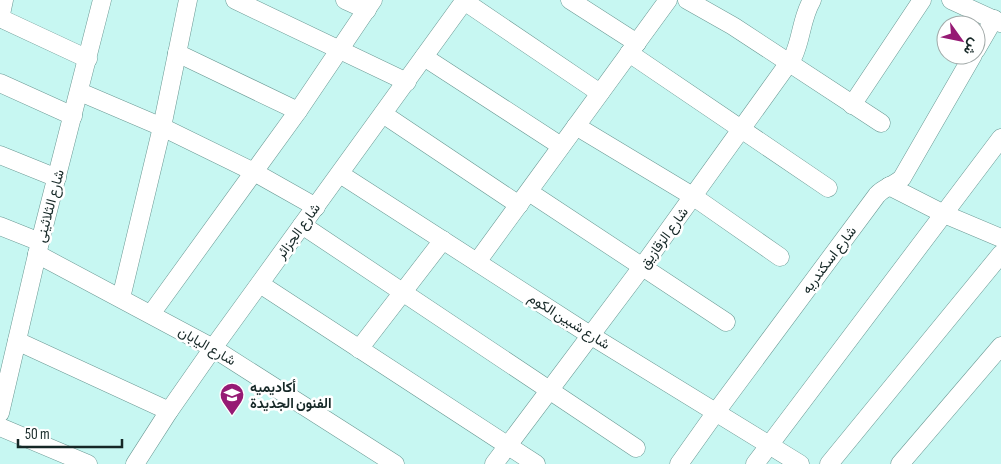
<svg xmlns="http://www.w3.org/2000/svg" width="1001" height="464" viewBox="0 0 1001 464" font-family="'Sofia Sans Condensed',Vazirmatn,sans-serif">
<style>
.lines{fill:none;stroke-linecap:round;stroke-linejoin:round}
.minor-casing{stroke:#6b9994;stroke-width:19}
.minor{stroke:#fff;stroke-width:18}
.labels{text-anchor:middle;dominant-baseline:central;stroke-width:5;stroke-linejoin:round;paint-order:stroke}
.street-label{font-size:14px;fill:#152726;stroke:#fff}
.poi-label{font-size:14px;font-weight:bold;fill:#152726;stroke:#fff;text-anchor:start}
</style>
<rect width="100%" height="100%" fill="#c7f7f2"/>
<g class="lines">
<defs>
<g id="minor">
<polyline points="235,0 407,82"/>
<polyline points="345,0 367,10"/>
<polyline points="570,0 637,43"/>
<polyline points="687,0 733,26 881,123"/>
<polyline points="951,0 1001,23"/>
<polyline points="464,1 600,93"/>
<polyline points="0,18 88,59"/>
<polyline points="0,19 4,0"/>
<polyline points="976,50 994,19"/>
<polyline points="177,53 298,111"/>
<polyline points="629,53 828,188"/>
<polyline points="424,57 561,146"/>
<polyline points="0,83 73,116"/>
<polyline points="80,92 162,127 254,172 316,207"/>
<polyline points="852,105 922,0"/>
<polyline points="383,114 519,205"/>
<polyline points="576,126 694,197 780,257"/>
<polyline points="0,155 57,178"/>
<polyline points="340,174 590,335 800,464"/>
<polyline points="889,186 944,214 1001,238"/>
<polyline points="529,192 726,322"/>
<polyline points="302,225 636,448"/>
<polyline points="0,226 40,242"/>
<polyline points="37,254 213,348 395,464"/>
<polyline points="477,262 668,0"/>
<polyline points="260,284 536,464"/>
<polyline points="121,298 162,127 188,0"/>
<polyline points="151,314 298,111 373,0"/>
<polyline points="17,341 169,411"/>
<polyline points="359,349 443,240"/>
<polyline points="0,413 40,242 102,0"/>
<polyline points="0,427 88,464"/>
<polyline points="135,464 169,411 213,348 465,0"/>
<path d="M494,464l148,-197 151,-210c9,-19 8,-38 19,-57"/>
<path d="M679,464l37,-52 161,-217c7,-8 17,-9 25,-17l71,-123"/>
<polyline points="755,464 1001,138"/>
<polyline points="829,464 1001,254"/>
<polyline points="900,464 1001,346"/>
</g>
</defs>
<!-- minor casing -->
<use href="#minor" class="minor-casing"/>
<!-- minor -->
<use href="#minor" class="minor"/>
</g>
<!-- icons -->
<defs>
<symbol id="university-pin" viewBox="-11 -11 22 30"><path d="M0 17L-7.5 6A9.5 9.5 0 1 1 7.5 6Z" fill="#961a74" stroke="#fff"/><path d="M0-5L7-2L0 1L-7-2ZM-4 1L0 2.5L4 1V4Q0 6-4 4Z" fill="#fff"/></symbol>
</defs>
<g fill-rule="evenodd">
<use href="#university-pin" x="218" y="381" width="28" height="38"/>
</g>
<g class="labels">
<!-- street labels -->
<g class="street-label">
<text transform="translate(50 206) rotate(-75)">شارع الثلاثينى</text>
<text transform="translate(298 231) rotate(-54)">شارع الجزائر</text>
<text transform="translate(664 238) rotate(-54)">شارع الزقازيق</text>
<text transform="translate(829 260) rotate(-53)">شارع اسكندريه</text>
<text transform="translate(569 321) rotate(32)">شارع شبين الكوم</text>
<text transform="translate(207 346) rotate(30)">شارع اليابان</text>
</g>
<!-- poi labels -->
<g class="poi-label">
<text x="250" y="387">أكاديميه<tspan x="250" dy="16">الفنون الجديدة</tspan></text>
</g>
</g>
<!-- north arrow -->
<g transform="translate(961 40) rotate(123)"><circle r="24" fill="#ffffff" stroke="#a1a9a8"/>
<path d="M0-4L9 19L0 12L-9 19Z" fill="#961a74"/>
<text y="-8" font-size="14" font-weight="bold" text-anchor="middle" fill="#152726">ش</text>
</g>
<!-- scale -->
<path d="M18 439v8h104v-8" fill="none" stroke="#152726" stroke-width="2.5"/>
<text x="25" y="439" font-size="15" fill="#152726" stroke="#ffffff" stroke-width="4" paint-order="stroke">50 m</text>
</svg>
